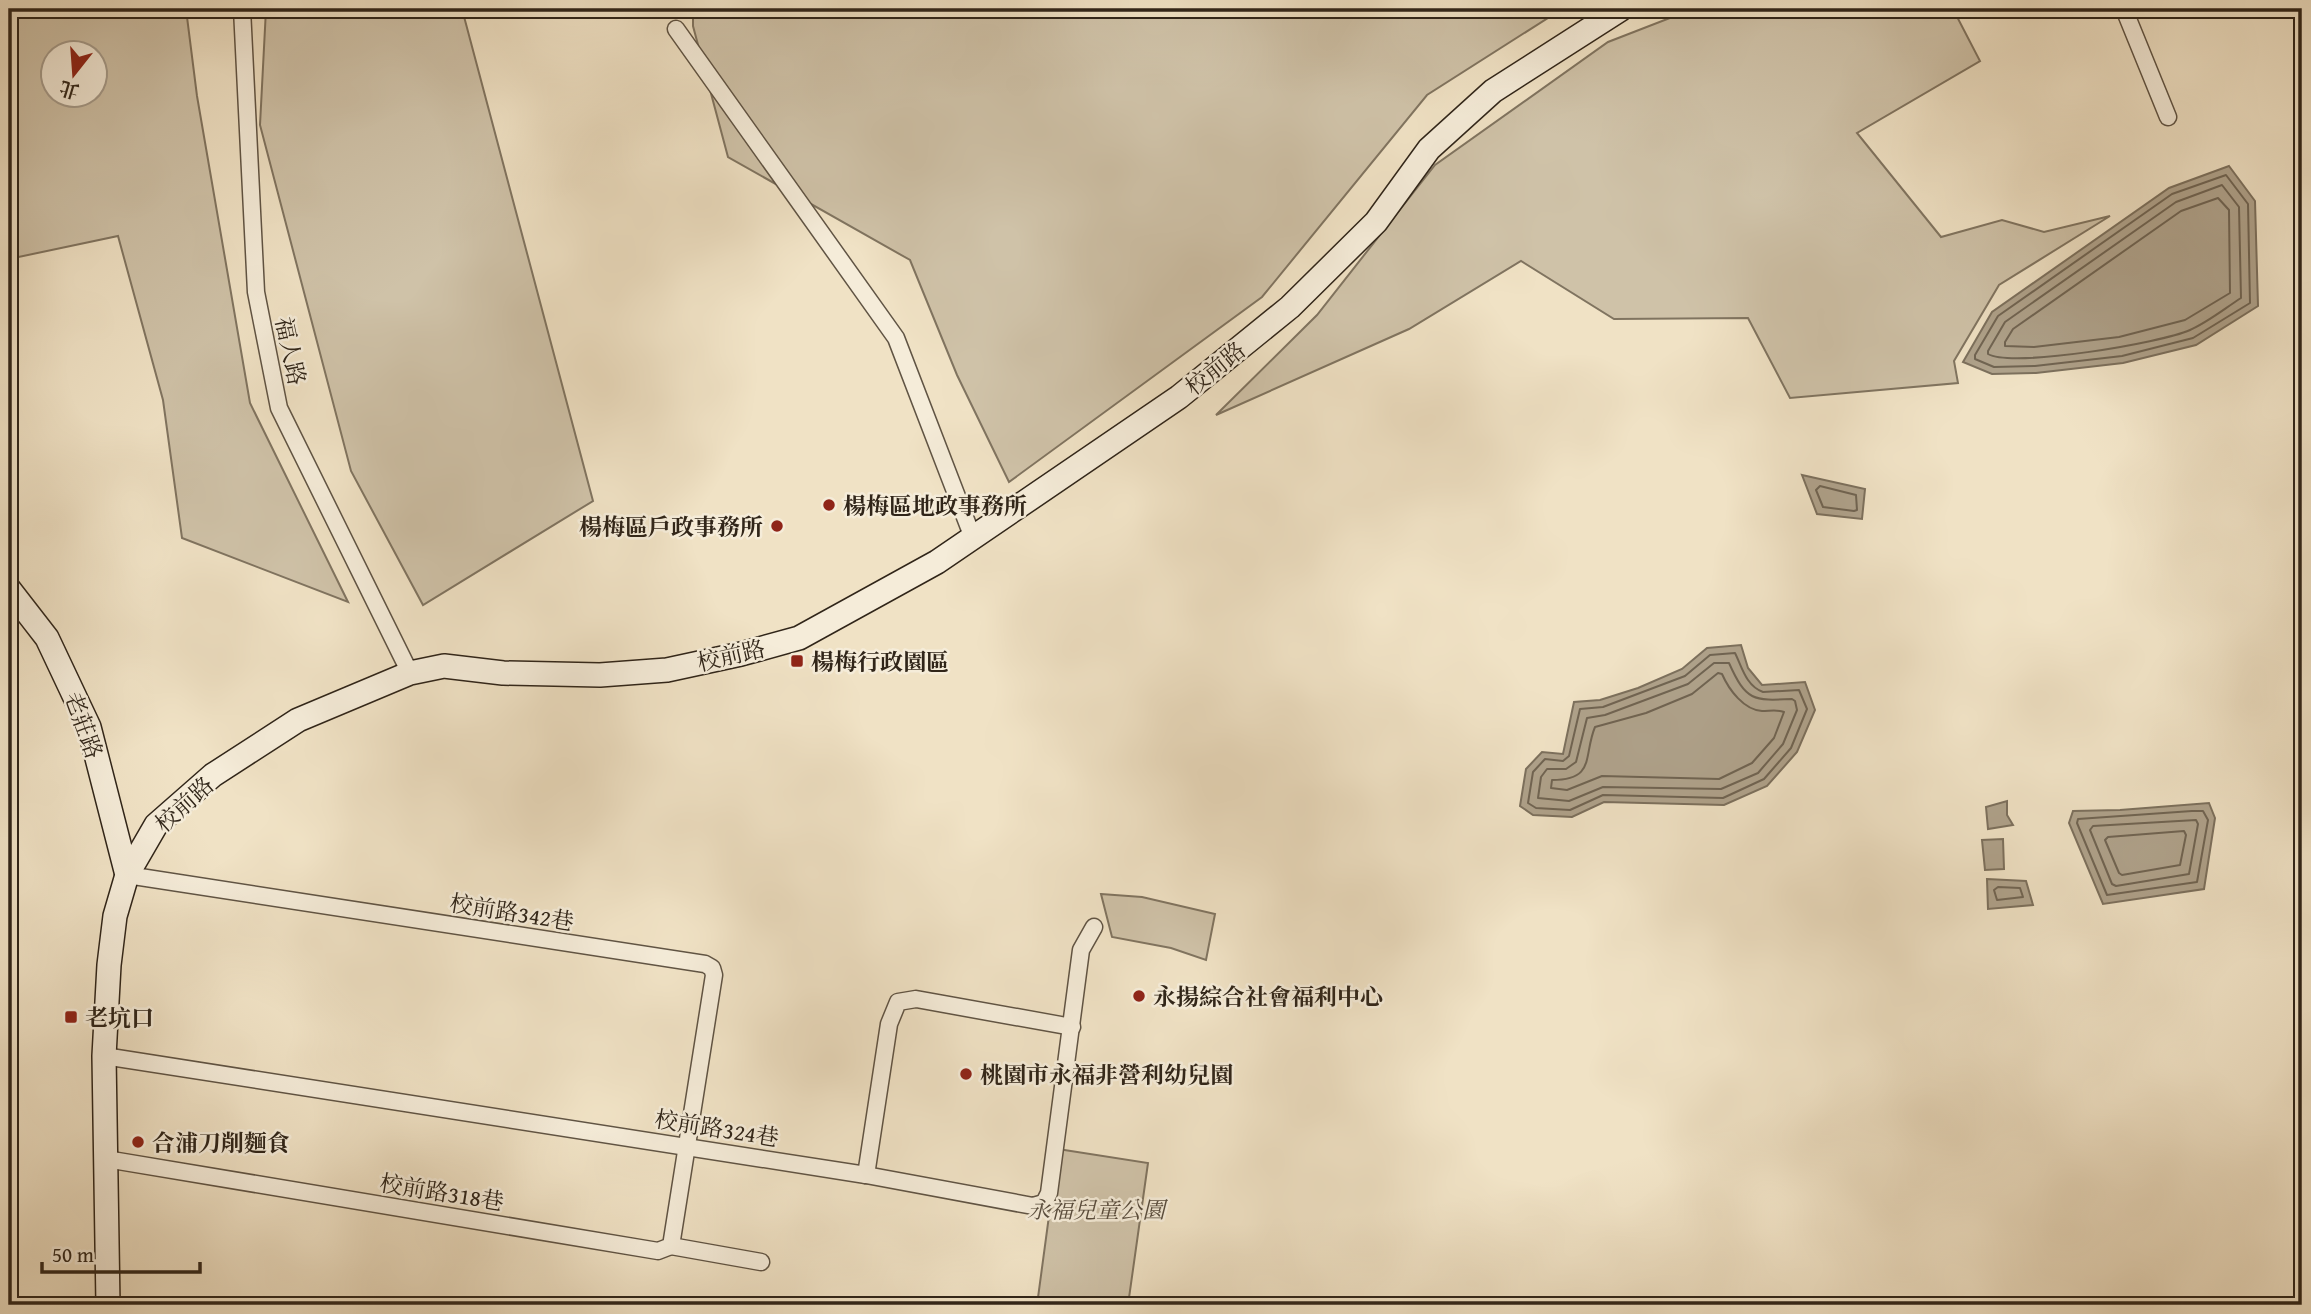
<svg xmlns="http://www.w3.org/2000/svg" width="2311" height="1314" viewBox="0 0 2311 1314" font-family="'Gentium Book Plus','Noto Serif TC',serif">
<style>
.green{fill:#cfc2a8;stroke:#807460;stroke-width:2;fill-rule:evenodd}
.water{fill:#afa28b;stroke:#7c705d;stroke-width:2}
.lines{fill:none;stroke-linecap:round;stroke-linejoin:round}
.shore{stroke:#706452;stroke-width:2}
.street-casing{stroke:#605444;stroke-width:19}
.secondary-casing{stroke:#302519;stroke-width:26}
.street{stroke:#f5ecd9;stroke-width:16}
.secondary{stroke:#f5ecd9;stroke-width:23}
.poi-dot{fill:#8f2418;stroke:#f5ecd9;stroke-width:2.5}
.labels{text-anchor:middle;dominant-baseline:central;stroke-width:5;stroke-linejoin:round;paint-order:stroke}
.street-label{font-size:23px;fill:#302519;stroke:#f5ecd9}
.poi-label{font-size:23px;font-weight:bold;fill:#302519;stroke:#f5ecd9;text-anchor:start}
.park-label{font-size:23px;font-style:italic;fill:#584c3d;stroke:#f5ecd9}
</style>
<rect width="100%" height="100%" fill="#f0e2c5"/>
<filter id="stains"><feTurbulence type="fractalNoise" baseFrequency=".00286" numOctaves="4"/><feColorMatrix values="0 0 0 0 .2 0 0 0 0 .09 0 0 0 0 .02 0 0 0 .5 -.17"/></filter>
<radialGradient id="worn" r=".72"><stop offset=".6" stop-color="#630" stop-opacity="0"/><stop offset="1" stop-color="#630" stop-opacity=".3"/></radialGradient>
<!-- green -->
<g class="green">
<path d="M9,9h177l11,87 53,307 98,199 -166,-64 -19,-138 -45,-164 -109,23zM94,52v42h-42v-42z"/>
<polygon points="266,9 462,9 593,501 423,605 351,471 260,125"/>
<polygon points="693,9 1562,9 1427,95 1262,297 1009,482 957,375 910,260 728,157 693,26"/>
<polygon points="1693,9 1953,9 1980,61 1857,133 1941,237 2002,220 2044,232 2110,216 1999,285 1954,361 1958,383 1790,398 1748,318 1614,319 1521,261 1409,329 1216,415 1317,315 1435,165 1608,42"/>
<polygon points="1101,894 1142,897 1215,914 1206,960 1171,948 1112,937"/>
<polygon points="1058,1149 1148,1163 1128,1305 1037,1305"/>
</g>
<!-- water -->
<g class="water">
<polygon points="2229,166 2255,201 2258,306 2196,345 2123,363 2036,373 1992,374 1963,362 1992,312 2169,188"/>
<polygon points="1802,475 1865,489 1862,519 1817,514"/>
<polygon points="1741,645 1748,668 1762,685 1805,682 1815,710 1797,752 1767,786 1724,805 1604,802 1572,817 1533,815 1520,806 1526,769 1542,752 1563,754 1574,702 1600,700 1638,688 1682,669 1707,648"/>
<polygon points="2007,801 2007,815 2013,825 1988,829 1986,807"/>
<polygon points="2209,803 2215,818 2204,889 2103,904 2069,823 2073,811 2120,810"/>
<polygon points="2003,839 2004,869 1985,870 1982,840"/>
<polygon points="1987,879 2026,881 2033,905 1988,909"/>
</g>
<g class="lines">
<!-- shore -->
<g class="shore">
<polygon points="2226,175 2248,204 2250,303 2193,338 2122,356 2035,366 1994,367 1975,359 1975,355 1998,316 2172,194"/>
<path d="M2222,185l17,22 2,91c-17,11 -33,24 -51,32 -29,13 -177,38 -202,24v-3l17,-29 171,-120z"/>
<polygon points="2218,198 2229,210 2230,293 2185,320 2119,337 2034,347 2005,346 2005,342 2013,329 2181,211"/>
<polygon points="1820,486 1856,495 1857,510 1854,511 1823,507 1816,490"/>
<path d="M1735,653c7,14 11,33 28,39l36,-2 8,19 -16,39 -27,31 -41,19 -120,-3 -33,15 -34,-2 -8,-5 5,-31 12,-13 18,2 6,-5 11,-47 23,-2 82,-31 25,-21z"/>
<path d="M1714,663h15c17,38 24,38 63,36l3,2 2,9 -14,34 -25,29 -37,16 -118,-2 -34,14 -31,-3 3,-21 6,-8h19l10,-7 11,-44 18,-3 83,-31z"/>
<path d="M1718,673l4,1c7,16 22,36 40,37 8,0 15,-2 22,1l-10,26 -22,25 -33,16 -117,-3 -35,14 -16,-2 1,-8c44,0 31,-24 43,-53l51,-14 46,-19z"/>
<polygon points="2192,811 2203,811 2208,820 2197,882 2107,895 2077,823 2078,819"/>
<polygon points="2196,820 2198,824 2189,874 2116,886 2112,884 2090,830 2093,826"/>
<polygon points="2184,831 2186,835 2180,865 2122,875 2119,873 2105,840 2108,837"/>
<polygon points="1998,887 2020,888 2023,897 1997,900 1994,890"/>
</g>
<defs>
<g id="street">
<polyline points="242,9 256,292 279,408 410,673"/>
<polyline points="2124,9 2168,117"/>
<polyline points="676,29 896,338 973,538"/>
<polyline points="104,1056 866,1175 1033,1206 1044,1203 1049,1193 1081,950 1094,927"/>
<polyline points="106,1159 658,1251 671,1246 714,975 712,968 705,964 127,875"/>
<polyline points="866,1175 889,1024 898,1002 916,999 1072,1027"/>
<polyline points="671,1246 761,1262"/>
</g>
<g id="secondary">
<polyline points="9,589 47,638 89,727 127,875"/>
<polyline points="108,1305 104,1056 109,965 115,916 127,875 156,825 213,775 298,720 410,673 444,666 503,673 600,675 667,670 741,654 799,638 937,562 1179,397 1290,307 1376,222 1429,149 1493,91 1621,9"/>
</g>
</defs>
<!-- street casing -->
<use href="#street" class="street-casing"/>
<!-- secondary casing -->
<use href="#secondary" class="secondary-casing"/>
<!-- street -->
<use href="#street" class="street"/>
<!-- secondary -->
<use href="#secondary" class="secondary"/>
</g>
<!-- markers -->
<g class="poi-dot">
<circle cx="829" cy="505" r="7"/>
<circle cx="777" cy="526" r="7"/>
<rect x="790" y="654" width="14" height="14" rx="3.5"/>
<circle cx="1139" cy="996" r="7"/>
<rect x="64" y="1010" width="14" height="14" rx="3.5"/>
<circle cx="966" cy="1074" r="7"/>
<circle cx="138" cy="1142" r="7"/>
</g>
<g class="labels">
<!-- street labels -->
<g class="street-label">
<text transform="translate(291 351) rotate(78)">福人路</text>
<text transform="translate(1215 368) rotate(-39)">校前路</text>
<text transform="translate(731 655) rotate(-13)">校前路</text>
<text transform="translate(84 725) rotate(70)">老莊路</text>
<text transform="translate(184 804) rotate(-42)">校前路</text>
<text transform="translate(512 912) rotate(9)">校前路342巷</text>
<text transform="translate(717 1128) rotate(9)">校前路324巷</text>
<text transform="translate(442 1192) rotate(9)">校前路318巷</text>
</g>
<!-- poi labels -->
<g class="poi-label">
<text x="843" y="505">楊梅區地政事務所</text>
<text x="763" y="526" text-anchor="end">楊梅區戶政事務所</text>
<text x="811" y="661">楊梅行政園區</text>
<text x="1153" y="996">永揚綜合社會福利中心</text>
<text x="85" y="1017">老坑口</text>
<text x="980" y="1074">桃園市永福非營利幼兒園</text>
<text x="152" y="1142">合浦刀削麵食</text>
</g>
<!-- park labels -->
<g class="park-label">
<text x="1096" y="1209">永福兒童公園</text>
</g>
</g>
<!-- margin -->
<rect width="2311" height="1314" fill="none" stroke="#f0e2c5" stroke-width="35"/>
<rect x="10" y="10" width="2290" height="1293" fill="none" stroke="#302519" stroke-width="3.5"/>
<rect x="18" y="18" width="2276" height="1279" fill="none" stroke="#302519" stroke-width="2"/>
<!-- north arrow -->
<g transform="translate(74 74) rotate(197)"><circle r="33" fill="#f5ecd9" stroke="#a69c8c" stroke-width="2"/>
<path d="M0-5L12 26L0 18L-12 26Z" fill="#8f2418"/>
<text y="-10" font-size="19" font-weight="bold" text-anchor="middle" fill="#302519">北</text>
</g>
<!-- scale -->
<path d="M42 1262v10h158v-10" fill="none" stroke="#302519" stroke-width="3.5"/>
<text x="52" y="1262" font-size="21" fill="#302519" stroke="#f5ecd9" stroke-width="5" paint-order="stroke">50 m</text>
<rect width="100%" height="100%" filter="url(#stains)"/>
<rect width="100%" height="100%" fill="url(#worn)"/>
</svg>
